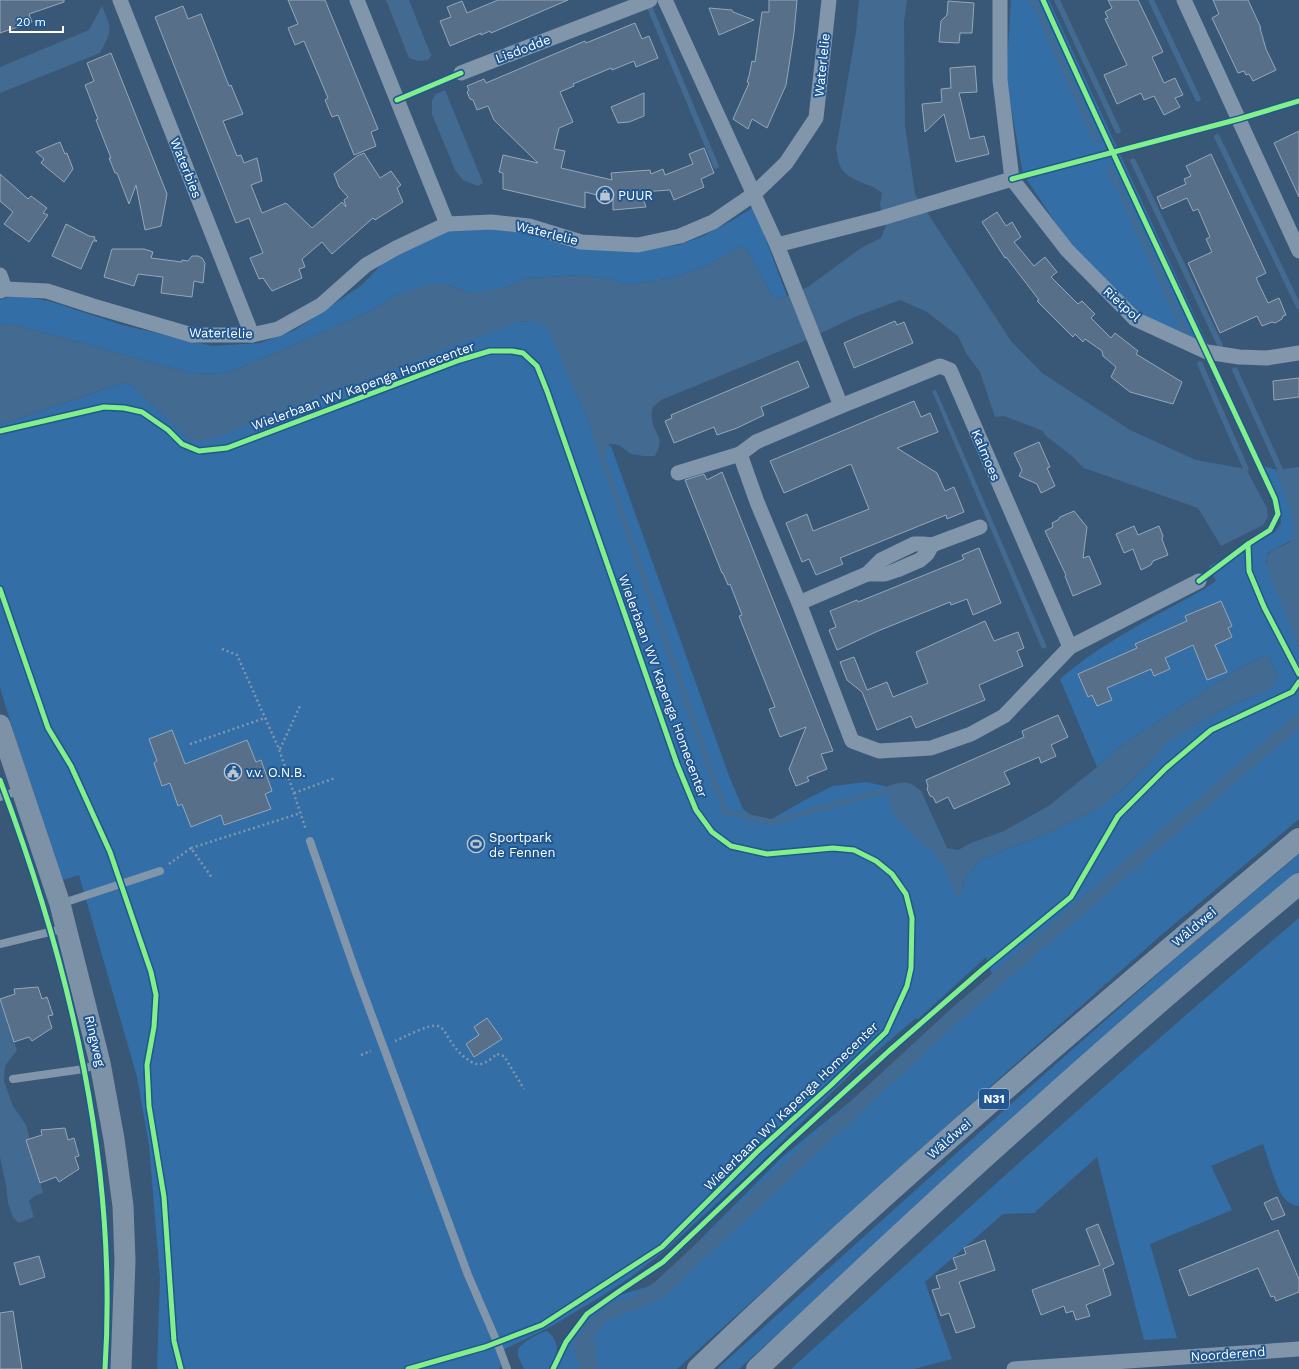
<svg xmlns="http://www.w3.org/2000/svg" width="1299" height="1369" viewBox="0 0 1299 1369" font-family="'Work Sans',sans-serif">
<style>
.green{fill:#346ea6}
.water{fill:#436a91}
.lines{fill:none;stroke-linecap:round;stroke-linejoin:round}
.stream{stroke:#436a91;stroke-width:5.5}
.building{fill:#576f88;stroke:#95a7b8}
.path{stroke:#8196aa;stroke-width:2.5;stroke-dasharray:2 3;stroke-linecap:butt}
.service{stroke:#8196aa;stroke-width:8}
.minor{stroke:#8196aa;stroke-width:15}
.secondary{stroke:#7d92a6;stroke-width:21}
.trunk{stroke:#8094a9;stroke-width:22}
.cycleway-casing{stroke:#205790;stroke-width:8}
.cycleway{stroke:#82f089;stroke-width:5}
.labels{text-anchor:middle;dominant-baseline:central;stroke-width:4;stroke-linejoin:round;paint-order:stroke}
.shield{fill:#205790;stroke:#bccdde;stroke-width:1}
.shield-label{font-size:12px;font-weight:bold;fill:#fff}
.street-label{font-size:13px;fill:#fff;stroke:#205790}
.poi-label{font-size:13px;fill:#fff;stroke:#205790;text-anchor:start}
</style>
<rect width="100%" height="100%" fill="#395877"/>
<!-- green -->
<g class="green">
<polygon points="1011,0 1049,0 1209,347 1143,317 1078,256 1023,174 1006,79"/>
<polygon points="752,208 757,216 787,296 774,299 747,250 740,247 704,267 673,278 640,283 625,285 610,279 582,275 528,278 508,287 482,292 471,293 444,284 399,294 370,311 301,342 243,367 221,374 190,373 12,324 0,325 0,300 15,294 52,302 122,325 212,346 260,343 295,330 362,285 384,262 440,232 482,224 637,250 679,245 701,237 733,220"/>
<path d="M529,321l17,3 54,123 5,-3 6,2 118,330 14,33 10,8 13,3h4l35,-20 28,-14 33,-4 27,6 69,102 2,-10 17,-21 68,-26 50,-25 27,-22 21,-20 20,-24 24,-15 40,-22 28,-11 19,-18 -11,-21 -27,13 -118,77 -25,22 -37,-88c43,-37 94,-62 144,-90l12,-8 -7,-15 66,-34 6,-9 -2,-19 -19,-39 17,5 -1,3 17,34 5,14v8l-6,11 -24,13 -2,8 33,86v172l-140,118 -147,130 -335,302h-121l17,-36 18,-21 29,-17 36,-11 125,-126 214,-175 -9,-26 -69,63 -1,-2 -60,51 -101,99 -87,80 -37,29 -34,22 -45,27 -51,25 -2,9 2,5 -2,4h-342l3,-91 -11,-133 -12,-68 -58,-202 -19,6 -60,-193v-263l125,-43 9,5 57,54 326,-119z"/>
<polygon points="1299,854 1299,873 1040,1098 739,1369 717,1369 1030,1087 1177,957"/>
<path d="M1299,918v288c-5,0 -10,-3 -14,-7 -8,-7 -18,-44 -22,-55l-52,22 21,44 -82,34 27,94 -33,2 -47,-183 -63,56 -31,1 -78,68 27,77 -38,10h-123c168,-152 335,-305 508,-451z"/>
<path d="M547,1331c13,9 11,25 6,38h-29l-6,-13v-7c6,-8 19,-15 29,-18z"/>
</g>
<!-- water -->
<g class="water">
<polygon points="386,0 409,0 430,53 432,54 428,60 418,61 409,58"/>
<path d="M859,0h48l-3,22 1,103 10,69 96,147 31,32 88,57 66,30 50,9 21,39 1,9 -5,8 -42,21 -23,-38 -114,-40 -11,-11 -28,-22 -2,-4 -39,-15 -9,1 -15,-45 -14,-19 -8,-17 -31,-24 -27,-12 -43,16 -55,26 -141,58 -8,7c-1,3 -2,9 -1,12 2,17 14,17 3,37h-11l-13,-2 -12,-9 -10,-1 -5,12 -58,-131 -17,-4 -12,1 -309,118 -17,1 -57,-54 -9,-5 -125,43v-100l12,-1 178,49 31,1 22,-7 58,-25 69,-31 29,-17 27,-9 18,-1 27,9 37,-6 20,-9 54,-3 28,4 15,6 15,-2 33,-5 31,-11 36,-20 7,3 27,49 13,-3 21,-9 53,-39 20,-10 5,-12 -6,-21 2,-12c-11,-10 -32,-11 -41,-25 -3,-5 -3,-13 -5,-19l20,-117z"/>
<path d="M102,6c10,25 11,22 -2,47l-100,40v-26l89,-37z"/>
<polygon points="445,90 483,183 478,186 463,180 455,170 432,114 432,100 436,94"/>
<polygon points="936,390 1047,647 1042,649 932,391"/>
<path d="M1299,467v180l-30,-73 -3,-17c6,-9 18,-10 25,-16 8,-16 -7,-52 -15,-68l1,-3z"/>
<path d="M1267,655l11,21 -6,11 -13,7 -28,11 -40,22 -23,15 -21,24 -21,20 -27,22 -50,25 -68,26 -17,21 -4,19 -4,-4 -9,-22 -13,-20 -14,-11 -26,-26 -6,-19v-11c14,-5 22,-6 33,5l26,57 11,2 13,-7 33,-12 46,-26 47,-38 25,-22 118,-77z"/>
<polygon points="1299,712 1299,728 959,1021 661,1299 606,1321 594,1335 598,1363 598,1369 580,1369 573,1345 585,1325 610,1304 635,1296 656,1281 953,1007"/>
<polygon points="0,1001 17,1050 5,1066 4,1081 13,1106 26,1125 43,1193 34,1196 29,1201 34,1217 19,1223 13,1217 8,1203 6,1185 0,1157"/>
</g>
<g class="lines">
<!-- stream -->
<g class="stream">
<polyline points="1033,0 1096,140"/>
<polyline points="1057,0 1118,131"/>
<polyline points="1151,0 1198,99"/>
<polyline points="650,8 716,166"/>
<polyline points="1217,137 1299,307"/>
<polyline points="1133,161 1220,345"/>
<polyline points="1110,169 1185,331"/>
<polyline points="1200,364 1246,469"/>
<polyline points="1235,370 1280,469"/>
<polyline points="595,436 725,812 772,822 893,788"/>
</g>
</g>
<!-- building -->
<g class="building">
<polygon points="0,0 64,0 64,2 29,14 32,22 0,33"/>
<polygon points="288,0 325,0 378,129 371,132 376,146 354,155 338,115 332,117 325,100 328,98 304,41 295,45 288,28 298,24"/>
<polygon points="498,0 568,0 491,33 490,31 481,35 481,33 450,46 440,21 451,17 447,7 462,1 467,13"/>
<polygon points="769,0 797,0 794,33 786,85 767,128 752,119 748,129 733,119 749,83 747,82 749,76 752,61 755,62 762,12 769,12"/>
<polygon points="1108,0 1138,0 1163,52 1152,57 1164,83 1175,78 1183,95 1175,98 1180,107 1164,115 1154,96 1144,100 1141,93 1117,104 1104,75 1127,65 1105,19 1108,18 1105,12 1112,8"/>
<polygon points="1213,0 1248,0 1261,28 1260,28 1266,49 1276,70 1253,81 1249,74 1246,75 1244,71 1238,73 1212,18 1219,14"/>
<polygon points="948,1 974,3 972,33 960,33 959,43 939,42 941,21 947,15"/>
<polygon points="183,6 188,19 201,14 229,86 231,85 243,114 223,121 237,156 241,155 244,163 257,158 262,181 251,185 262,213 286,203 312,228 342,202 346,207 344,200 348,197 339,187 334,174 357,156 364,153 380,178 391,171 401,185 397,188 403,202 375,220 373,218 332,254 322,242 302,259 305,267 299,269 302,278 272,291 263,278 259,279 250,258 263,253 249,218 236,223 155,17"/>
<polygon points="709,8 732,10 733,12 754,20 719,35"/>
<polygon points="635,23 642,39 649,36 658,58 636,67 634,61 612,70 611,68 573,84 574,86 560,92 573,122 559,128 554,149 565,151 561,168 612,180 611,173 650,170 651,174 663,169 665,175 693,164 689,154 704,148 714,173 701,179 704,187 674,200 670,190 641,192 646,207 613,210 613,199 585,192 585,208 503,189 503,173 499,172 503,155 538,163 494,120 488,106 477,110 473,100 470,99 467,92 469,90 467,86 484,79 486,83 585,41 586,43"/>
<polygon points="111,53 167,194 161,226 145,230 136,185 129,204 117,173 115,173 109,158 111,158 96,120 98,119 85,85 94,81 87,63"/>
<polygon points="975,66 977,92 959,93 970,139 984,136 989,154 956,162 944,114 925,132 922,104 942,102 941,89 951,88 950,68"/>
<polygon points="644,93 644,116 629,122 618,123 611,107"/>
<polygon points="1299,131 1299,197 1274,143"/>
<polygon points="60,142 65,154 67,153 73,169 64,182 41,163 44,159 36,152"/>
<polygon points="1211,154 1266,273 1256,278 1268,303 1279,298 1286,315 1283,316 1282,319 1275,323 1272,322 1262,326 1257,316 1220,333 1188,263 1212,252 1206,239 1210,237 1198,209 1193,211 1187,198 1162,209 1157,197 1186,184 1184,179 1191,176 1186,166"/>
<polygon points="0,174 28,199 31,196 47,208 43,213 48,215 29,242 4,224 13,212 0,201"/>
<polygon points="997,212 1006,226 1012,222 1021,237 1014,242 1034,266 1045,257 1057,272 1051,277 1078,304 1082,301 1095,314 1091,318 1111,338 1115,333 1138,351 1136,354 1182,382 1173,404 1130,392 1111,377 1116,367 1103,356 1102,351 1085,339 1083,342 1075,334 1073,337 1037,301 1039,300 1006,257 1005,258 982,222"/>
<polygon points="66,224 89,236 95,237 94,239 97,241 93,241 81,269 52,256"/>
<polygon points="112,249 144,249 153,252 151,258 182,262 182,260 188,261 192,256 198,256 202,258 205,263 203,283 194,281 192,297 161,293 163,277 138,274 134,286 104,277"/>
<polygon points="895,321 897,325 904,322 913,343 854,368 844,343"/>
<polygon points="798,361 809,387 761,407 764,415 737,428 717,435 714,427 674,443 665,421 672,418 671,415"/>
<polygon points="1299,378 1299,397 1274,400 1273,381"/>
<polygon points="914,401 921,417 930,413 938,432 897,448 937,473 945,491 954,487 964,512 947,519 946,515 840,558 843,564 816,575 809,559 802,562 786,523 807,514 813,531 869,509 851,464 784,493 770,461"/>
<polygon points="1039,442 1050,467 1047,468 1055,486 1041,493 1037,484 1019,476 1022,470 1014,453"/>
<polygon points="722,472 833,751 821,754 827,769 807,777 809,781 796,786 789,769 806,727 780,737 769,709 775,707 739,616 742,615 730,584 728,585 723,573 722,573 685,480 704,474 707,480"/>
<polygon points="1074,511 1087,527 1083,558 1089,556 1101,584 1073,596 1065,576 1066,575 1045,531 1053,527 1052,523 1058,520 1060,517"/>
<polygon points="1134,526 1138,535 1159,526 1163,536 1162,539 1168,555 1153,561 1151,565 1141,570 1133,549 1124,553 1116,534"/>
<polygon points="979,548 1001,603 973,615 967,599 951,605 950,602 878,631 837,650 829,630 836,627 830,611 857,600 858,602 964,559 962,555"/>
<polygon points="1221,601 1232,626 1228,628 1232,637 1215,645 1227,672 1207,680 1193,645 1165,658 1170,669 1154,676 1151,669 1107,688 1112,700 1097,706 1092,695 1088,697 1078,674 1137,648 1135,644 1187,621 1185,616"/>
<polygon points="985,621 994,641 1018,632 1024,648 1017,651 1023,666 979,685 985,700 916,728 911,716 877,730 862,692 847,680 840,662 854,657 867,690 887,682 893,697 928,683 916,652"/>
<polygon points="1058,715 1068,737 1051,745 1056,756 1041,763 1039,757 1004,772 1010,784 954,809 948,797 936,803 933,797 930,796 927,789 928,786 926,780 1024,737 1022,731"/>
<polygon points="172,730 185,764 247,740 256,762 261,760 272,791 265,794 271,809 224,825 221,815 191,827 182,804 178,806 170,783 162,786 154,763 157,761 149,739"/>
<polygon points="38,987 42,999 47,997 53,1015 48,1016 52,1028 32,1041 29,1037 14,1042 0,999 15,994 14,989"/>
<polygon points="487,1018 502,1039 474,1057 466,1044 479,1035 474,1027"/>
<polygon points="65,1128 68,1140 74,1138 79,1156 75,1157 79,1169 59,1182 56,1177 40,1183 26,1140 42,1135 41,1130"/>
<polygon points="1277,1197 1285,1215 1272,1220 1264,1203"/>
<polygon points="1098,1224 1114,1264 1103,1269 1111,1295 1086,1305 1090,1316 1076,1320 1073,1311 1066,1313 1064,1306 1041,1315 1032,1290 1100,1265 1086,1229"/>
<polygon points="1278,1230 1299,1279 1299,1292 1276,1301 1274,1296 1271,1297 1258,1268 1189,1296 1179,1270"/>
<polygon points="985,1240 995,1270 959,1282 975,1327 956,1333 949,1313 941,1316 932,1290 940,1288 936,1276 957,1269 953,1258 966,1254 964,1248"/>
<polygon points="39,1256 45,1277 20,1285 14,1263"/>
<polygon points="13,1311 22,1369 0,1369 0,1313"/>
</g>
<g class="lines">
<!-- path -->
<g class="path">
<polyline points="222,649 237,655 279,749 306,830"/>
<polyline points="190,744 265,718"/>
<polyline points="280,749 300,706"/>
<polyline points="294,793 335,778"/>
<polyline points="191,848 301,813"/>
<polyline points="169,864 191,848 212,878"/>
<path d="M395,1041c8,-3 35,-18 43,-15 7,3 8,9 12,14 5,9 20,26 31,24 6,-1 12,-7 16,-10l7,2 20,33"/>
<polyline points="361,1055 371,1051"/>
</g>
<!-- service -->
<g class="service">
<polyline points="0,797 21,790"/>
<polyline points="310,841 356,973 468,1275 497,1342 507,1369"/>
<polyline points="60,904 160,871"/>
<polyline points="0,944 66,928"/>
<polyline points="13,1079 84,1069 100,1063"/>
</g>
<!-- minor -->
<g class="minor">
<polyline points="120,0 252,335"/>
<polyline points="357,0 447,224"/>
<polyline points="665,0 777,245 841,406"/>
<polyline points="1000,0 1000,80 1012,179 1067,250 1135,319 1207,352 1239,357 1267,358 1299,353"/>
<polyline points="1184,0 1299,251"/>
<polyline points="461,73 650,0"/>
<polyline points="777,245 882,218 1012,179"/>
<polyline points="0,275 5,289"/>
<polyline points="0,291 5,289 47,291 93,306 192,335 252,335 278,329 321,305 366,265 396,248 447,224 491,222 529,226 581,242 638,245 680,236 713,222 754,194 786,163 816,118 829,0"/>
<polyline points="678,473 740,454"/>
<polyline points="867,574 885,574 897,570 920,560 927,554 932,545"/>
<polyline points="799,603 867,574 881,560 914,544 923,544 932,545 980,527"/>
<polyline points="1070,647 950,370 940,366 841,406 756,442 740,454 757,502 799,603 852,741 879,751 931,748 971,734 1004,716 1070,647 1199,581"/>
<polyline points="1014,1369 1299,1349"/>
</g>
<!-- secondary -->
<polyline class="secondary" points="0,725 60,904 100,1063 114,1139 123,1206 125,1261 121,1369"/>
<!-- trunk -->
<g class="trunk">
<path d="M698,1369c192,-185 397,-358 601,-530"/>
<path d="M757,1369c92,-87 184,-174 279,-258 86,-78 174,-153 263,-227"/>
</g>
<defs>
<g id="cycleway">
<path d="M1043,0c75,167 155,333 232,499l3,15 -8,16 -22,14 1,27 15,36 35,67"/>
<polyline points="397,100 461,73"/>
<polyline points="1012,179 1239,119 1299,101"/>
<polyline points="0,431 104,407 124,408 142,412 168,430 182,444 199,451 227,448 460,360 490,351 512,351 523,353 537,366 547,391 677,764 696,810 712,832 731,846 767,854 833,848 854,850 876,861 892,874 906,894 912,918 911,968 907,986 886,1032 830,1086 757,1152 662,1247 542,1325 485,1347 408,1369"/>
<polyline points="1199,581 1248,544"/>
<polyline points="0,589 48,728 71,766 110,852 151,972 156,995 154,1027 147,1065 149,1106 164,1197 174,1341 181,1369"/>
<path d="M0,780c71,188 118,387 105,589"/>
<polyline points="553,1369 566,1342 587,1314 621,1290 663,1262 787,1144 889,1051 982,970 1071,897 1118,816 1166,768 1211,730 1292,692 1299,682"/>
</g>
</defs>
<!-- cycleway casing -->
<use href="#cycleway" class="cycleway-casing"/>
<!-- cycleway -->
<use href="#cycleway" class="cycleway"/>
</g>
<!-- icons -->
<defs>
<symbol id="shop-ring" viewBox="-11 -11 22 22"><circle r="9.5" fill="#205790" stroke="#bac5cf" stroke-width="1.5"/><path d="M-5-2.5h2.3a2.7 3.5 0 0 1 5.4 0H5L5.5 6h-11ZM-1.5-2.5h3a1.5 2.3 0 0 0-3 0Z" fill="#bac5cf"/></symbol>
<symbol id="civic-ring" viewBox="-11 -11 22 22"><circle r="9.5" fill="#205790" stroke="#bac5cf" stroke-width="1.5"/><path d="M-.6-6.5H3V-4.5H.6V-3L4-1V1h2V6H-6V1h2V-1L-.6-3ZM-1.2 2.5V6h2.4V2.5Z" fill="#bac5cf"/></symbol>
<symbol id="stadium-ring" viewBox="-11 -11 22 22"><circle r="9.5" fill="#205790" stroke="#bac5cf" stroke-width="1.5"/><path d="M0-5a6.5 5 0 1 0 0 10a6.5 5 0 1 0 0-10ZM-3.5-1.8h7v3.6h-7Z" fill="#bac5cf"/></symbol>
</defs>
<g fill-rule="evenodd">
<use href="#shop-ring" x="595" y="185" width="20" height="20"/>
<use href="#civic-ring" x="223" y="762" width="20" height="20"/>
<use href="#stadium-ring" x="466" y="834" width="20" height="20"/>
</g>
<g class="labels">
<!-- shield labels -->
<rect class="shield" x="979" y="1089" width="30" height="20" rx="3"/>
<g class="shield-label">
<text x="994" y="1099">N31</text>
</g>
<!-- street labels -->
<g class="street-label">
<text transform="translate(523 49) rotate(-21)">Lisdodde</text>
<text transform="translate(822 65) rotate(-84)">Waterlelie</text>
<text transform="translate(186 168) rotate(68)">Waterbies</text>
<text transform="translate(547 233) rotate(14)">Waterlelie</text>
<text transform="translate(1122 304) rotate(42)">Rietpol</text>
<text transform="translate(221 333) rotate(1)">Waterlelie</text>
<text transform="translate(363 386) rotate(-20)">Wielerbaan WV Kapenga Homecenter</text>
<text transform="translate(986 455) rotate(67)">Kalmoes</text>
<text transform="translate(663 686) rotate(70)">Wielerbaan WV Kapenga Homecenter</text>
<text transform="translate(1194 927) rotate(-40)">Wâldwei</text>
<text transform="translate(95 1041) rotate(77)">Ringweg</text>
<text transform="translate(791 1106) rotate(-44)">Wielerbaan WV Kapenga Homecenter</text>
<text transform="translate(949 1139) rotate(-41)">Wâldwei</text>
<text transform="translate(1228 1354) rotate(-4)">Noorderend</text>
</g>
<!-- poi labels -->
<g class="poi-label">
<text x="618" y="195">PUUR</text>
<text x="246" y="772">v.v. O.N.B.</text>
<text x="489" y="837">Sportpark<tspan x="489" dy="15">de Fennen</tspan></text>
</g>
</g>
<!-- scale -->
<path d="M10 26v6h53v-6" fill="none" stroke="#ffffff" stroke-width="2"/>
<text x="16" y="26" font-size="12" fill="#ffffff" stroke="#205790" stroke-width="3" paint-order="stroke">20 m</text>
</svg>
